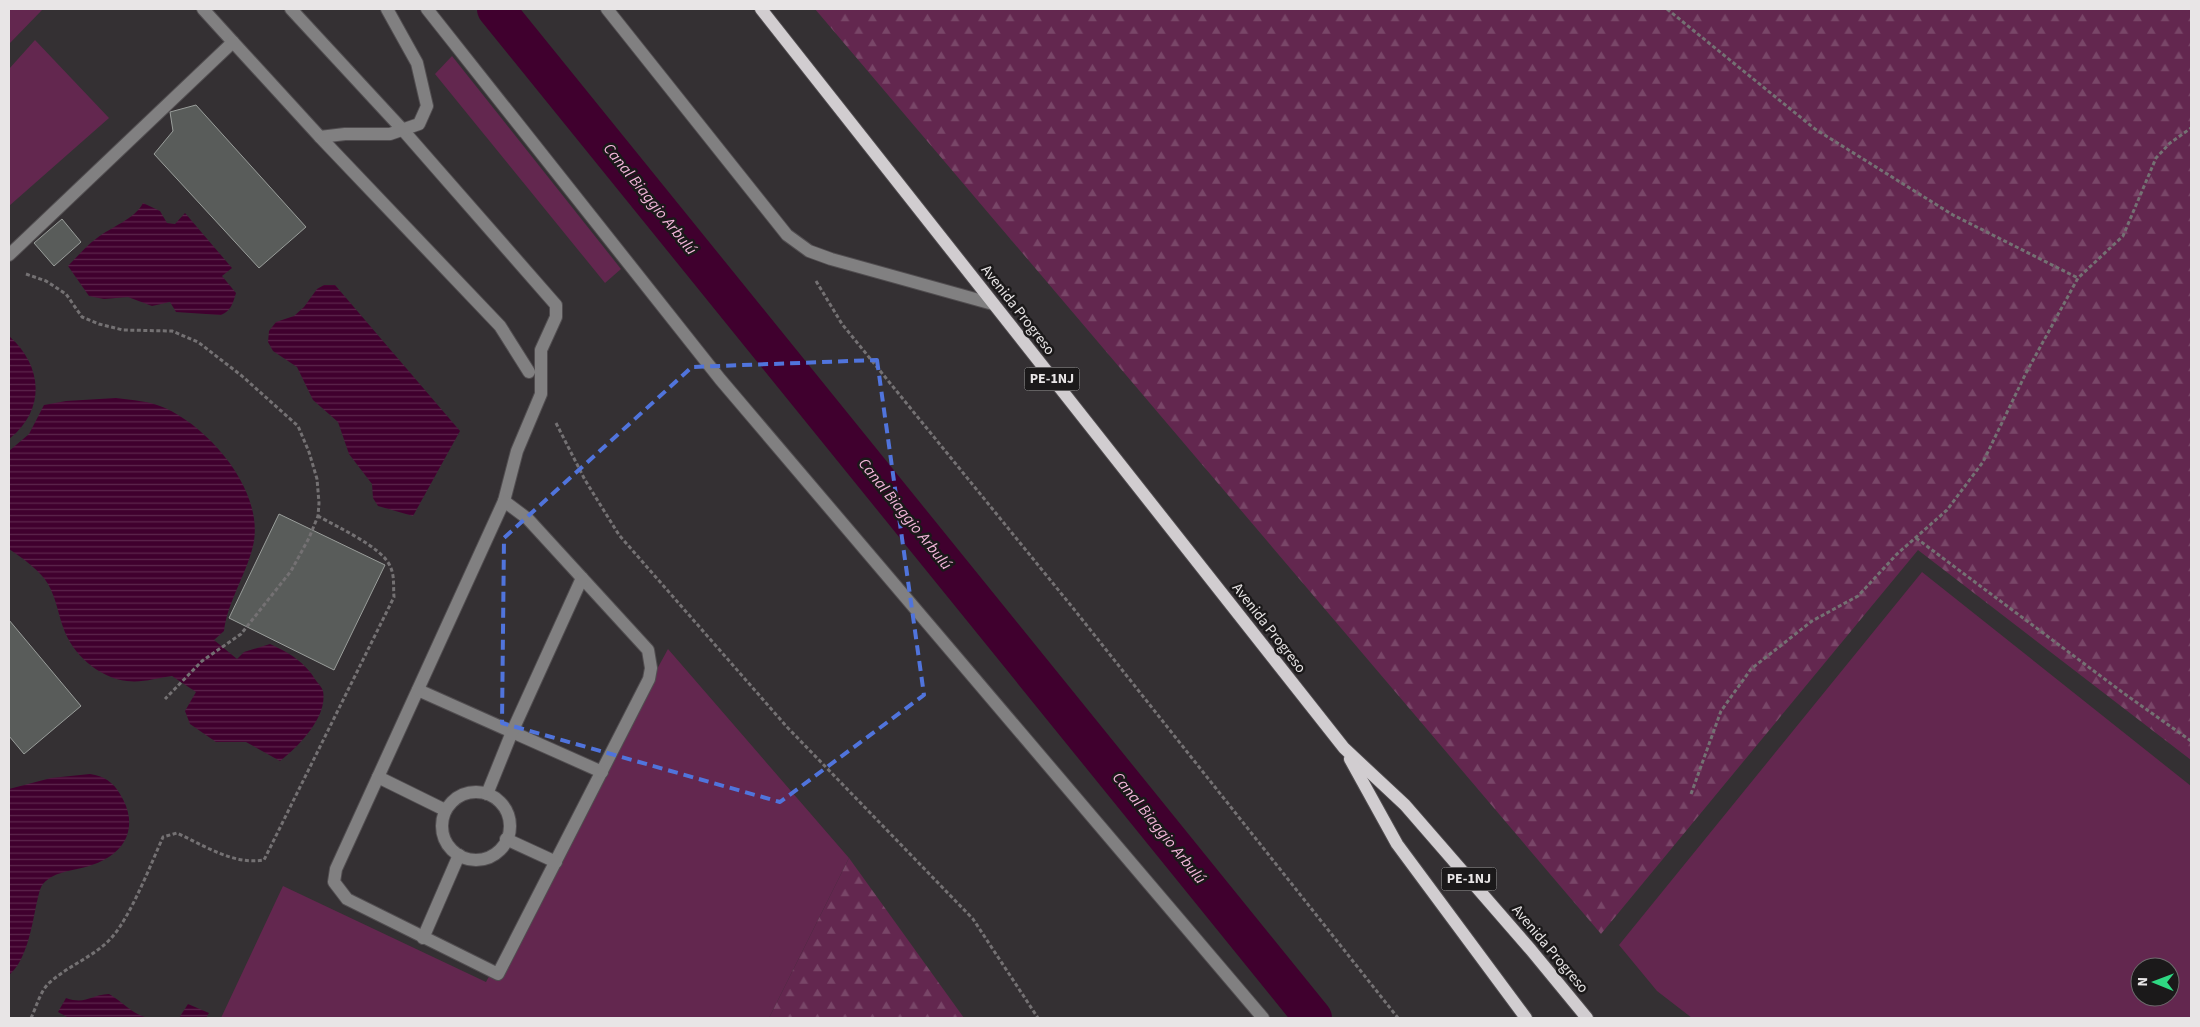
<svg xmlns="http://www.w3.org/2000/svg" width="2200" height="1027" viewBox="0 0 2200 1027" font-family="'Source Sans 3',sans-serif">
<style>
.green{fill:#63274f;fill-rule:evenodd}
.forest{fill:url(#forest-firs)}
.water{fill:url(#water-rules)}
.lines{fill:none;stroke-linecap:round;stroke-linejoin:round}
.canal{stroke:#40002e;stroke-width:38}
.building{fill:#595c5a;stroke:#9a9e9b}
.minor-casing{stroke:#514d50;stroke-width:14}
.major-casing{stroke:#514d50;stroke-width:14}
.path{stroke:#747173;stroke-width:3;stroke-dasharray:4 2.5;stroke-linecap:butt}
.minor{stroke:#818081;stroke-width:12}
.major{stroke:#d1cdd0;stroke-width:12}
.marked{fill:none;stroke:#5074dc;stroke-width:4;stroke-dasharray:10 6;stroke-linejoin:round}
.labels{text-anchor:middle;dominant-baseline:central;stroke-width:5;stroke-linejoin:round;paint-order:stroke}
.shield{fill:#1b191a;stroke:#aaa8a9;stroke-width:1}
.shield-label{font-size:14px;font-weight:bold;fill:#e8e5e6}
.street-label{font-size:15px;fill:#e8e5e6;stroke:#1b191a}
.water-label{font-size:16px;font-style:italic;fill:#f4b7db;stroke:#1b191a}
</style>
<defs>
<pattern id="forest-firs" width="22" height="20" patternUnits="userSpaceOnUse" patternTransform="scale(1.25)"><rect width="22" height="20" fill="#63274f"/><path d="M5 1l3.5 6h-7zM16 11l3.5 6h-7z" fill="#794668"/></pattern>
<pattern id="water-rules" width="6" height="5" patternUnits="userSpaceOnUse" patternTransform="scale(1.25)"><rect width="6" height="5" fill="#40002e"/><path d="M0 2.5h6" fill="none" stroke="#5c254c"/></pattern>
</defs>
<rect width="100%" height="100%" fill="#343033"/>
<!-- green -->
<g class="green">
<polygon points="9,9 43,9 9,44"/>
<polygon points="35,40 109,118 9,206 9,69"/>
<polygon points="452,56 621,269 605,283 435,74"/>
<path d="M1922,572l269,214v232h-499l-35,-27 -38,-46zM2140,967h30v30h-30z"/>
<polygon points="668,649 849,858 769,1018 221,1018 283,886 486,982"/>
</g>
<!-- forest -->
<g class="forest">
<polygon points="815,9 2191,9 2191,760 1918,550 1601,934"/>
<polygon points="849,858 964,1018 769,1018"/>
</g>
<!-- water -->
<g class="water">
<path d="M143,203l17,8 7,12 8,1 10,-11 47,55 -10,8 14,17c-3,10 -5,18 -15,22l-45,-3 -6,-10 -18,4 -24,-9 -24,2 -15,-3 -21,-30c9,-9 18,-20 29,-28 14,-11 38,-19 46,-35z"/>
<polygon points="324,285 335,285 460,431 413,516 378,506 373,498 372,484 349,454 338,422 313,400 297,367 273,351 268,342 269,331 276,322 294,316 304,307 317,289"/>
<path d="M9,336c34,30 37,74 0,103z"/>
<path d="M116,398c16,2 34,3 49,10 44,20 97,80 89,133 -6,32 -26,58 -30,90l-10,9 23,19 7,-7 26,-8c20,9 35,18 47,38 2,2 5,6 6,9 5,26 -25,56 -43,70l-34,-19h-30l-26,-18 -5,-13 11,-19 -24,-16c-15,2 -30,7 -45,5 -28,-3 -55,-27 -64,-54 -5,-14 -7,-29 -15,-43 -8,-14 -26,-26 -39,-35v-98l20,-17 15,-29 22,-4z"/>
<path d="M90,774c14,2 23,8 30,20 20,32 6,60 -28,71 -16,6 -37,5 -49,19 -4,5 -5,15 -7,22 -4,20 -10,56 -27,69v-186l42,-11z"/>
<path d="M109,994c14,8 25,22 41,24h-81l-11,-6 8,-14c20,7 24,-3 43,-4z"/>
<polygon points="188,1004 209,1013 206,1018 179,1018"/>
</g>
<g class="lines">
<!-- canal -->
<polyline class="canal" points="496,9 1313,1018"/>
</g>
<!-- building -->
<g class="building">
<polygon points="196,105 306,227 259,268 154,154 173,131 170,112"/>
<polygon points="62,219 81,242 54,266 34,243"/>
<polygon points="279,514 385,565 334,670 229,618"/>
<polygon points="9,620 81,706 24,754 9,736"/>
</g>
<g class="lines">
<defs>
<g id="minor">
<polyline points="203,9 233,42"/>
<polyline points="291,9 402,129 556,305 556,317 541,350 541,394 517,451 504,501"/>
<polyline points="427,9 720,379 1263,1018"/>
<polyline points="607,9 787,235 809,251 831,259 993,304"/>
<polyline points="320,137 500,326 529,372"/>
<polyline points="9,255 233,42 320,137 345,134 390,134 419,124 427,106 417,63 387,9"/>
<polygon points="504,501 528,519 648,650 651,668 649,679 498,974 347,899 334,882 336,869"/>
<polyline points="418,690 602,772"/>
<polyline points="378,777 445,810"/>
<circle cx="476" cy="826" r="34"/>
<polyline points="487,794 512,732 582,578"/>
<polyline points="506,839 556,862"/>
<polyline points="423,938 459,855"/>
</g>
<g id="major">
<polyline points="761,9 1344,748 1405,805 1531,950 1587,1018"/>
<polyline points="1350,759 1397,844 1526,1018"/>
</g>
</defs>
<!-- minor casing -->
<use href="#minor" class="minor-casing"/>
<!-- major casing -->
<use href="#major" class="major-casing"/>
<!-- path -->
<g class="path">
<polyline points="1667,9 1815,129 1953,215 2078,278"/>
<polyline points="26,274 46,281 66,294 82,317 99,324 123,330 172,331 198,342 242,376 298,426 309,452 317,479 319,503 318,516 309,538 291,571 241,634 202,661 165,699"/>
<polyline points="816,281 842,324 1073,608 1398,1018"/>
<polyline points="556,423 585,480 619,535 787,727 973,919 1038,1018"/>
<polyline points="1916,538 2122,692 2191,741"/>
<polyline points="1691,794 1721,711 1751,669 1812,621 1858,596 1897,554 1947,510 1983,462 2026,373 2078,278 2123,236 2156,158 2170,143 2191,128"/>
<path d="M31,1018c5,-10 9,-26 17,-34 20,-19 47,-27 65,-48 18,-21 38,-72 50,-99l14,-4c28,13 56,32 87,27l130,-263c-1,-10 1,-21 -4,-31 -8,-19 -53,-39 -72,-50"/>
</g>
<!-- minor -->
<use href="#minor" class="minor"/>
<!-- major -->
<use href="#major" class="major"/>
</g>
<!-- marked area -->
<path class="marked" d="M877,360l47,335 -144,107 -278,-79 2,-185 188,-171z"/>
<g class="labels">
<!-- shield labels -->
<g class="shield">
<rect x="1024.5" y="367.5" width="55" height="23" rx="4"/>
<rect x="1441.5" y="867.5" width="55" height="23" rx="4"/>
</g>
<g class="shield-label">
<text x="1052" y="379">PE-1NJ</text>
<text x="1469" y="879">PE-1NJ</text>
</g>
<!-- street labels -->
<g class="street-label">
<text transform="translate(1018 310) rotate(52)">Avenida Progreso</text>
<text transform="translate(1269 628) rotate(52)">Avenida Progreso</text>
<text transform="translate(1550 949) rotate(50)">Avenida Progreso</text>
</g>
<!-- water labels -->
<g class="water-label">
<text transform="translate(650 199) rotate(51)">Canal Biaggio Arbulú</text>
<text transform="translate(905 514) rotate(51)">Canal Biaggio Arbulú</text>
<text transform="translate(1159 828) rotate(51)">Canal Biaggio Arbulú</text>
</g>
</g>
<!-- border -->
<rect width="2200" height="1027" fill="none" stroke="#e8e5e6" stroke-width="20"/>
<!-- north arrow -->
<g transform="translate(2155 982) rotate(271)"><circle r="24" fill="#1b191a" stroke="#6d6b6c"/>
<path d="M0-4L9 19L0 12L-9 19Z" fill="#2fd883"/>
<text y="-8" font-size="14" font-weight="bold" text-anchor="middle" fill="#e8e5e6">N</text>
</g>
</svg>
